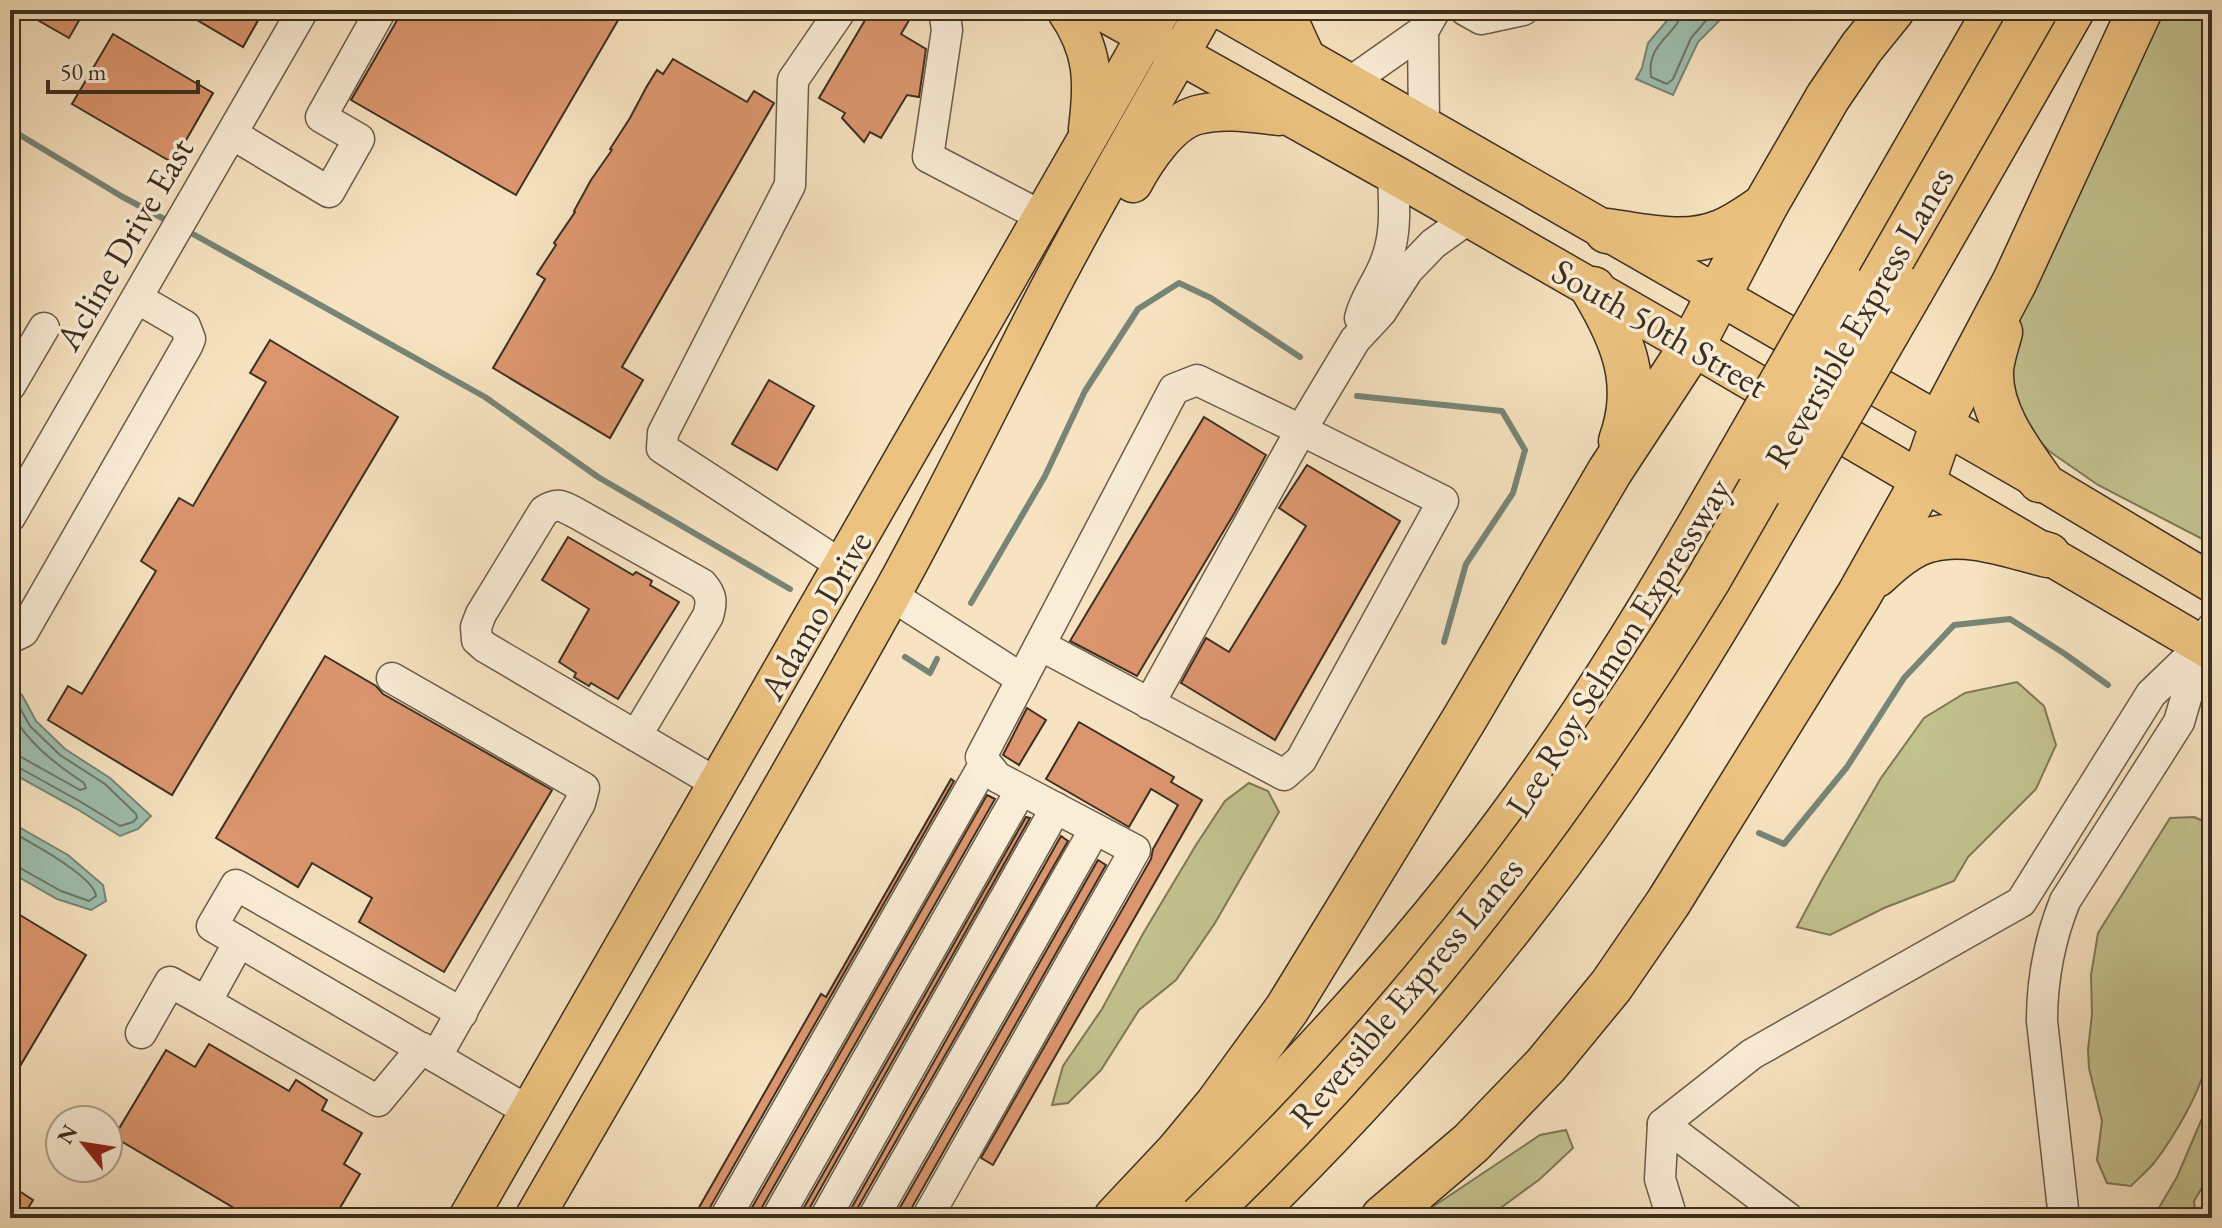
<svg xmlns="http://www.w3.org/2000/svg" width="2222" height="1228" viewBox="0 0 2222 1228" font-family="'EB Garamond',serif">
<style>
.green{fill:#c2c28f;stroke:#7f7858;stroke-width:2}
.water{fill:#9ebeaf;stroke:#778577;stroke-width:2}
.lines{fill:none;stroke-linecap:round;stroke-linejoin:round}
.shore{stroke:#6d7668;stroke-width:2}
.stream{stroke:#778577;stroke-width:6}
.building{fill:#dc966f;stroke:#3c2f22;stroke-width:2}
.minor-casing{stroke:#6b5c4a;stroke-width:33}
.major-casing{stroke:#3c2f22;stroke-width:41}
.highway-casing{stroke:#3c2f22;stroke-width:47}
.minor{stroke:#faedd7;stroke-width:30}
.major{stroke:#ecc280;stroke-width:38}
.highway{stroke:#ecc280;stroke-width:44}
.highway-bridge-casing{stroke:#3c2f22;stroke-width:47;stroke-linecap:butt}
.highway-bridge{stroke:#ecc280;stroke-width:44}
.labels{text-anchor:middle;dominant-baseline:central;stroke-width:7;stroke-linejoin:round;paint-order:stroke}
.street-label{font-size:36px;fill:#3c2f22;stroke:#faedd7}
</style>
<rect width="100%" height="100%" fill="#f7e3c1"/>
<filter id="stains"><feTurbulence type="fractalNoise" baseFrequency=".0025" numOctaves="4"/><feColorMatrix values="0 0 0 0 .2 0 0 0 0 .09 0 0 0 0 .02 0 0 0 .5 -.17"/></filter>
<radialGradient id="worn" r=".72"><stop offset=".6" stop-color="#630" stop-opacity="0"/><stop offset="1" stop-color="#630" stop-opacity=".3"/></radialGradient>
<!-- green -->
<g class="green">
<polygon points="2150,10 2212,10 2212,544 2098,485 2049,451 2019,420 2008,364 2037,253"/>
<polygon points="2017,682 2044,706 2056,745 2036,789 1968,857 1954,881 1884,908 1830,935 1797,927 1822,880 1881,778 1924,718 1965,693"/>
<polygon points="1249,783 1268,791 1279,812 1215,923 1176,980 1139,1010 1101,1070 1068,1103 1052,1105 1063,1066 1102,1009 1144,932 1196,845 1225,801"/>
<path d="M2194,817l18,8v231l-7,6c-1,26 -34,79 -51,101 -7,8 -15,15 -23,23l-24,-3 -10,-23 5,-39 -13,-53 -1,-18 4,-36 -1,-39 7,-42 72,-115z"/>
<polygon points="2212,1095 2212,1171 2194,1201 2196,1218 2153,1218 2177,1177"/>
<polygon points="1566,1130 1573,1148 1540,1179 1487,1218 1416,1218 1540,1135"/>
</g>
<!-- water -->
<g class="water">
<polygon points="1676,10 1724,10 1720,20 1698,42 1673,95 1636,79 1642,68 1648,43"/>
<polygon points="10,686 22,695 36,721 65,749 110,778 151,816 138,829 120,836 77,809 10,772"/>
<polygon points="10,822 68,855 103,885 106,901 91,910 57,899 10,872"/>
</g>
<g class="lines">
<!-- shore -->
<g class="shore">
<path d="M1682,10c-3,25 -36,31 -31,67l16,7 6,-5 18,-41 24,-28"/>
<polyline points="10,696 16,701 30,726 60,755 105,784 136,814 137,818 133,822 120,826 81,802 16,766 10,765"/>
<path d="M10,711c18,32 44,52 74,72l2,5 -6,2 -59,-33 -11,-2"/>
<path d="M10,831c19,11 84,45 86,65l-7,5 -28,-10 -41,-23 -10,-2"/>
</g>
<!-- stream -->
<g class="stream">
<polyline points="10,129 121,196 164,219"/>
<polyline points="193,234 485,397 598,477 790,589"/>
<polyline points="1357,396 1502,411 1525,450 1513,493 1466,564 1444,642"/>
<polyline points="971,603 1045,476 1085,391 1138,309 1179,283 1211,298 1300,357"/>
<polyline points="905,657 930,673 937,659"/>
<polyline points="1759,833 1784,844 1847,767 1904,678 1954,625 2010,619 2065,654 2108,685"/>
</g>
</g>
<!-- building -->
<g class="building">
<polygon points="20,10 85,10 69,38"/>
<polygon points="180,10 264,10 243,47"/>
<polygon points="403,10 624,10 516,195 351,100"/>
<polygon points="871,10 915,10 901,34 926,49 919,97 907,95 881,138 870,132 864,142 842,118 845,113 819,98"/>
<polygon points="113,34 213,93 173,163 72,104"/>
<polygon points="673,59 747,102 754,91 774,103 622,367 643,380 610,438 493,368 545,279 537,274 556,245 554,243 575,212 574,211 591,180 612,150 610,149 630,118 647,86 657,70 663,74"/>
<polygon points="270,340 398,417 172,795 48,720 68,686 82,694 156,571 141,561 179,498 193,506 266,382 250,373"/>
<polygon points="769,380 814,406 777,470 732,444"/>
<polygon points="1204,417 1266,455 1235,512 1137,676 1070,641"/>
<polygon points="1307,465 1400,521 1275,740 1181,683 1206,638 1229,652 1306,526 1279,508"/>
<polygon points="568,537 633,575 636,572 652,581 650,585 679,602 618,699 591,683 589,686 574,677 576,673 559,662 589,609 542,580"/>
<polygon points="325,656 376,686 383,694 552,790 444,972 359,922 372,898 312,863 298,887 216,838"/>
<polygon points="1027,708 1046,720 1019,765 1003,755"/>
<polygon points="1079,722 1174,777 1171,782 1202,800 993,1165 981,1158 1151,859 1153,849 1178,805 1151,789 1129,827 1046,779"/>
<polygon points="951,779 954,781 709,1209 707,1218 693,1218 821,994 826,997"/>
<polygon points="987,795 995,799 761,1209 759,1218 746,1218"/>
<polygon points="1026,817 1030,818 809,1209 807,1218 798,1218"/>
<polygon points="1061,836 1068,841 857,1209 855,1218 850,1218 847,1216"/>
<polygon points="1098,860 1106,865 911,1209 909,1218 894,1218"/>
<polygon points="10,909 86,955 10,1083"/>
<polygon points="209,1044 289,1091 296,1080 327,1100 322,1110 362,1133 344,1164 360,1174 334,1218 251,1218 114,1137 166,1050 195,1067"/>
<polygon points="16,1189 33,1200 22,1218 10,1218 10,1199"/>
</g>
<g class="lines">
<defs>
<g id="minor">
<polyline points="841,10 793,80 790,185 663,433 662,448 843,566"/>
<polyline points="944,10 947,30 928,157 1043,217"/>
<polyline points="1465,10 1481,19 1523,10"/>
<polyline points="1423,31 1424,126"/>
<polyline points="1349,83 1423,31 1435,10"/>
<polyline points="232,134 329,192 359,139 321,117 381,10"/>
<path d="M1360,318c5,-21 19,-37 26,-57 11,-28 8,-57 7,-87"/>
<polyline points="10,386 44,328"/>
<polyline points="10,517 303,10"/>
<polyline points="891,595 1022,679"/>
<polyline points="10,638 23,632 187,346 190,339 185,326 137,298"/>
<polyline points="1040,645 1284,775 1301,760 1443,501 1301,430 1149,704"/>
<polyline points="392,678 584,788 580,803 436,1057"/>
<path d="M636,736l72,-120c4,-14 4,-21 -6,-32l-126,-71c-14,-7 -18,-11 -32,-2l-63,103 -5,13 1,13 8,7 233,137"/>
<polyline points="239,942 206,1002 378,1101 422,1048"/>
<polyline points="462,1013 236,885 212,926 530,1112"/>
<polyline points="141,1033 170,982 206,1002"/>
<polyline points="1663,1124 1788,1218"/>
<polyline points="725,1218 985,763"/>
<polyline points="777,1218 1021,790"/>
<polyline points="825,1218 1056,808"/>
<polyline points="873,1218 1095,829"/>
<polyline points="927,1218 1135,850 997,777 981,757 1174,389 1197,380 1301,430 1355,340 1381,312 1408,270 1433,244 1469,218"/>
<polyline points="1672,1218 1660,1179 1663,1124 1752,1054 2021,902 2151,694 2202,645 2212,628"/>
<path d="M2064,1218l-22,-197c0,-42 7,-80 23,-120l114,-179 22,-75"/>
</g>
<g id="major">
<path d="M1066,10c28,41 28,71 22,119"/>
<polyline points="1100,10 1393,174 1692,346 2212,651"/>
<polyline points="1222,10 2040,480 2212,583"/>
<polyline points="1284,10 1306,58"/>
<path d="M1133,183c12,-23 37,-61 64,-68 27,-7 55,-2 82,1"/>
<polyline points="468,1218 1161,10"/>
<path d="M534,1218c119,-207 240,-412 356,-621 54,-97 102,-197 153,-296 51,-99 107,-194 162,-291"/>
</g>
<g id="highway">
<path d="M1607,231c37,5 78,16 114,1 16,-6 30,-17 44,-26"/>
<polyline points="1840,281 1996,10"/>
<path d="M1593,289c30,50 49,95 28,152"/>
<polyline points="1911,291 2072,10"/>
<path d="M2000,332c-3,12 -8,25 -9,38 -2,41 27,79 49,110"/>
<path d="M1876,575c15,-14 33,-30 53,-35 39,-11 81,6 119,15"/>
<path d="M1172,1198c119,-117 234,-239 334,-374 87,-117 161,-241 233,-367"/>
<polyline points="1116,1218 1178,1152 1217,1105 1287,1009 1465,718 1610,471 1692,346 1765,206 1828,97 1862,47 1892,10"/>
<path d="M1247,1218c134,-131 259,-274 365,-429 66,-96 126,-197 184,-299"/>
<polyline points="1383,1218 1471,1143 1546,1065 1611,986 1668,903 1859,595 1923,481 1948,408 2015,281 2140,10"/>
</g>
</defs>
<!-- minor casing -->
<use href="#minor" class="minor-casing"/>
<!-- major casing -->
<use href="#major" class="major-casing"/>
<!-- highway casing -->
<use href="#highway" class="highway-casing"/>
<!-- minor -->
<use href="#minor" class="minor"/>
<!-- major -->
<use href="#major" class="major"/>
<!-- highway -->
<use href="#highway" class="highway"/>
<defs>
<g id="highway-bridge">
<polyline points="1739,457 1840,281"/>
<polyline points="1796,490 1911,291"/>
<path d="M1201,1218c199,-188 364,-405 507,-638l327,-570"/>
</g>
</defs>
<!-- highway-bridge casing -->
<use href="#highway-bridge" class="highway-bridge-casing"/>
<!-- highway-bridge -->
<use href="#highway-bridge" class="highway-bridge"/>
</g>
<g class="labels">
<!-- street labels -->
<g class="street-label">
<text transform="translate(124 244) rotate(-60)">Acline Drive East</text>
<text transform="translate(1859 317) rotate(-60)">Reversible Express Lanes</text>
<text transform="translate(1660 328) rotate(30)">South 50th Street</text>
<text transform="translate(815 615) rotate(-60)">Adamo Drive</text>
<text transform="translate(1618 647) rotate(-58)">Lee Roy Selmon Expressway</text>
<text transform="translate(1406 992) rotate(-50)">Reversible Express Lanes</text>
</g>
</g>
<!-- margin -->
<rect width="2222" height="1228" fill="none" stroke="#f7e3c1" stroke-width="40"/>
<rect x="12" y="12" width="2198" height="1204" fill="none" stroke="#3c2f22" stroke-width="4"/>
<rect x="20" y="20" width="2182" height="1188" fill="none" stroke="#3c2f22" stroke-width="2"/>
<!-- north arrow -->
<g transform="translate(84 1144) rotate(300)"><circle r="38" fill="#faedd7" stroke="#aea18f" stroke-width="2"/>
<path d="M0-6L14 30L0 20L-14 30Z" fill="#8f2418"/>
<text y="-12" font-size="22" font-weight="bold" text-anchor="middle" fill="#3c2f22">N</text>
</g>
<!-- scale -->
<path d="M48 80v12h150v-12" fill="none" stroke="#3c2f22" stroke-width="4"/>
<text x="60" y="80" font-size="24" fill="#3c2f22" stroke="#faedd7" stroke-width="6" paint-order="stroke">50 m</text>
<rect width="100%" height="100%" filter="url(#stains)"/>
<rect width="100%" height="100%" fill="url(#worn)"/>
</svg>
